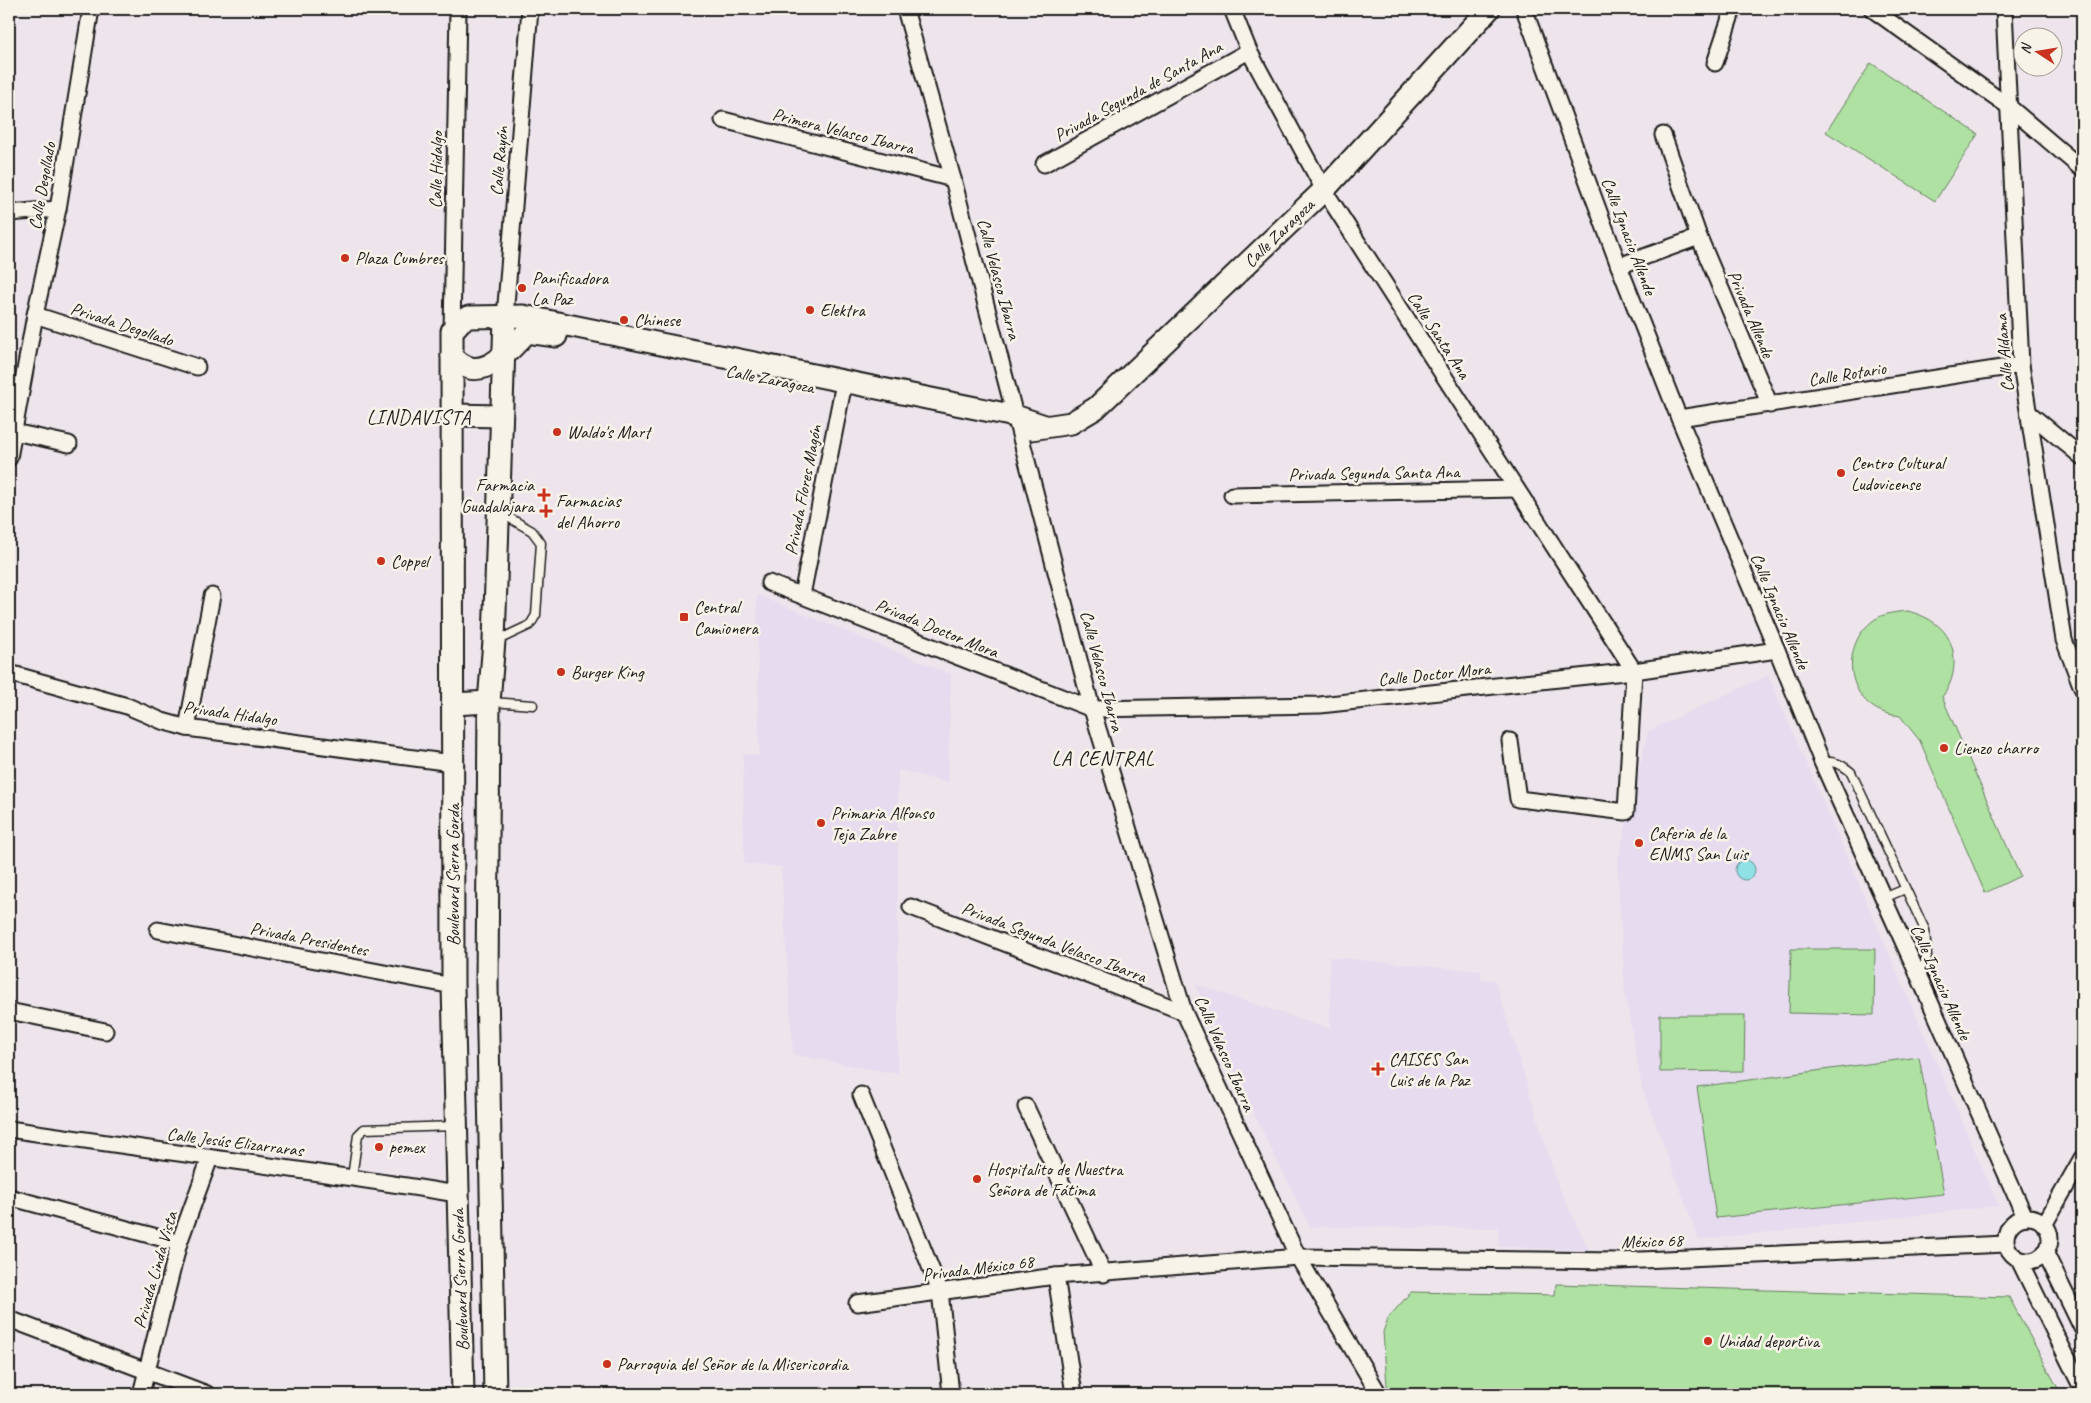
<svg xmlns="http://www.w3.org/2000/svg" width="2091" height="1403" viewBox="0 0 2091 1403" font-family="Caveat,sans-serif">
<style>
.built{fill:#e7dbef}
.green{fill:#aee1a2;stroke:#657e5f}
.water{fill:#8fe1e6;stroke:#619295}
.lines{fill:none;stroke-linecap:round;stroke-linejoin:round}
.lane-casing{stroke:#1c1c1c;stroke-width:11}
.street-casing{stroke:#1c1c1c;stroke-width:19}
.secondary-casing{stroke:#1c1c1c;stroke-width:25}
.lane{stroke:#f7f3e8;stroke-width:8}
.street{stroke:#f7f3e8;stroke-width:15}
.secondary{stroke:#f7f3e8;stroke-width:21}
.poi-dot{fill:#c8321e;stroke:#f7f3e8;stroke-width:2}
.labels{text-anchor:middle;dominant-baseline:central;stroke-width:5;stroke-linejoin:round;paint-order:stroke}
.street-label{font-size:18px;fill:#1c1c1c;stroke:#f7f3e8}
.poi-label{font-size:18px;fill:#1c1c1c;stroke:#f7f3e8;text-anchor:start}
.quarter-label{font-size:20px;letter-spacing:1px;fill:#1c1c1c;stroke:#f7f3e8}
</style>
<rect width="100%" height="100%" fill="#eee5ec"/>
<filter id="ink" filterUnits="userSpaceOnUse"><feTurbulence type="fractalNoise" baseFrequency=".02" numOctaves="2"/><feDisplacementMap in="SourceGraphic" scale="10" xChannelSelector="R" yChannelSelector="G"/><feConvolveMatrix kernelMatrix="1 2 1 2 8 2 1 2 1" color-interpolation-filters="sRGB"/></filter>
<g filter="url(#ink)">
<!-- built -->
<g class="built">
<polygon points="757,595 951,674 948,783 898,770 898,1074 793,1055 781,867 744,864 743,754 759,756"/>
<polygon points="1768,675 1999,1206 1699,1240 1642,1088 1625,995 1617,864 1648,731"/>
<polygon points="1329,957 1481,971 1481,979 1495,980 1558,1185 1589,1250 1499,1247 1498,1228 1310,1227 1251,1108 1195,984 1330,1029"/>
</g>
<!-- green -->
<g class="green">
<polygon points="1871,63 1978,134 1935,201 1826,132"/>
<path d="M1908,611c10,3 19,6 28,13 23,17 23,52 6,73l78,179 -35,17 -65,-152 -20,-25c-4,-1 -10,-1 -15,-3 -41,-14 -44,-70 -11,-93 10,-7 22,-8 34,-9z"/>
<polygon points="1791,949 1875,949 1874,1015 1789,1013"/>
<polygon points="1660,1015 1745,1015 1744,1071 1660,1072"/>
<polygon points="1919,1057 1944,1194 1716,1218 1697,1087"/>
<polygon points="1556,1284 2009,1297 2061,1394 1392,1394 1387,1385 1383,1332 1388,1318 1411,1292 1555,1295"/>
</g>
<!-- water -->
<circle class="water" cx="1745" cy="870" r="10"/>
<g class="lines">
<defs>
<g id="lane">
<polyline points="496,641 530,625 536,615 541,543 532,531 501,513"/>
<polyline points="491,702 533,705"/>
<path d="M1822,762c13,-1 19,2 29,10l74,158 2,26 -6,22"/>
<polyline points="1884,898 1905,889"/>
<polyline points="352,1177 358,1135 364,1129 455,1126"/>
</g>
<g id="street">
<polyline points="905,9 953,179 1092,709 1184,1012 1298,1257 1379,1394"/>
<polyline points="1232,9 1249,51 1324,190 1634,671 1626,812 1518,799 1510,741"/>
<polyline points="1524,9 1619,266 1679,418 1777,650 1822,762 1920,979 2025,1217"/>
<polyline points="1872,9 2008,106 2082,169"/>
<polyline points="2004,9 2021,365 2064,640 2082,688"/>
<polyline points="1715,63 1733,9"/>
<polyline points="723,120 953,179"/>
<polyline points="1663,135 1699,237 1770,405"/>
<polyline points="1044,164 1249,51"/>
<polyline points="9,213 58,209"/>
<polyline points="1619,266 1699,237"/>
<polyline points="35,315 197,367"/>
<polyline points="505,317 530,9"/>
<polyline points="452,331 458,9"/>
<polyline points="2029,413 2082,457"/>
<polyline points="1679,418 2021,365"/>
<polyline points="14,432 69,444"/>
<polyline points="9,458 35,315 58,209 91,9"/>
<polyline points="1232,495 1516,489"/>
<polyline points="769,583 1092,709 1320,705 1634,671 1777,650"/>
<polyline points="802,595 842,393"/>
<polyline points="9,673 127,706 162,721 187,728 452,763"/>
<polyline points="187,728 212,596"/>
<polyline points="911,907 1184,1012"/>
<polyline points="158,930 453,986"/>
<polyline points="9,1011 105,1031"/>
<polyline points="861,1095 940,1291 951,1394"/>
<polyline points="1026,1107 1104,1274"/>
<path d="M9,1129c149,22 299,41 448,65"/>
<polyline points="9,1197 179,1243"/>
<circle cx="2028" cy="1239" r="22"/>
<polyline points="2044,1225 2082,1158"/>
<polyline points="2045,1252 2082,1328"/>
<polyline points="2019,1260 2082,1388"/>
<polyline points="1056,1276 1074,1394"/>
<polyline points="857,1303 1056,1276 1298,1257 1618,1261 2006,1244"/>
<polyline points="9,1319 207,1394"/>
<polyline points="141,1394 179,1243 210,1158"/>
</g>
<g id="secondary">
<path d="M452,356c27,31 55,-3 75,-24l29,4"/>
<polyline points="453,415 500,416"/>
<polyline points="1031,429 1071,423 1096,408 1324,190 1489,9"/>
<polyline points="453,704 489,702"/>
<polyline points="463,1394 453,986 452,331 462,320 469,317 523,316 1015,416 1045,426"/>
<polyline points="495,1394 487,986 489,702 494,641 505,317"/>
</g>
</defs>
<!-- lane casing -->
<use href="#lane" class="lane-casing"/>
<!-- street casing -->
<use href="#street" class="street-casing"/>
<!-- secondary casing -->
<use href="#secondary" class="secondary-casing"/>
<!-- lane -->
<use href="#lane" class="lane"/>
<!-- street -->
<use href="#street" class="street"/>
<!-- secondary -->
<use href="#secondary" class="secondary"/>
</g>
</g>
<!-- markers -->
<g class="poi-dot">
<circle cx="345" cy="258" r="5"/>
<circle cx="522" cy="288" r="5"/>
<circle cx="810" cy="310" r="5"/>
<circle cx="624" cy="320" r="5"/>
<circle cx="557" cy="432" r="5"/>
<circle cx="1841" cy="473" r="5"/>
<path d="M541.5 487.5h5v5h5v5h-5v5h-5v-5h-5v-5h5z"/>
<path d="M543.5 503.5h5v5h5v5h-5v5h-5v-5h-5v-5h5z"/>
<circle cx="381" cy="561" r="5"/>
<rect x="679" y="612" width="10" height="10" rx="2.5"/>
<circle cx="561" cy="672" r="5"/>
<circle cx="1944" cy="748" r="5"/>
<circle cx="821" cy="823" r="5"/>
<circle cx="1639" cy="843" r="5"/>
<path d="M1375.5 1061.5h5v5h5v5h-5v5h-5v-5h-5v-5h5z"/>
<circle cx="379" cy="1147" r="5"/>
<circle cx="977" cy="1179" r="5"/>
<circle cx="1708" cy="1341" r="5"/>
<circle cx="607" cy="1364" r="5"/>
</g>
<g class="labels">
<!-- street labels -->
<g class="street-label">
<text transform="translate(1138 91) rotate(-29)">Privada Segunda de Santa Ana</text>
<text transform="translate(843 131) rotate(14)">Primera Velasco Ibarra</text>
<text transform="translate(499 161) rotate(-85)">Calle Rayón</text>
<text transform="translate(436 170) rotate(-89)">Calle Hidalgo</text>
<text transform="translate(42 186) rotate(-80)">Calle Degollado</text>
<text transform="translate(1279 233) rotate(-44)">Calle Zaragoza</text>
<text transform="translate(1629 236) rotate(69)">Calle Ignacio Allende</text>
<text transform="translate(999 279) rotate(75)">Calle Velasco Ibarra</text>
<text transform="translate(1751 314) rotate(67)">Privada Allende</text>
<text transform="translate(122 324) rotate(18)">Privada Degollado</text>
<text transform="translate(1439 335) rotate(57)">Calle Santa Ana</text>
<text transform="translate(2004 353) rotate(-95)">Calle Aldama</text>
<text transform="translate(1847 374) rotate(-9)">Calle Rotario</text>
<text transform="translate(770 379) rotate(11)">Calle Zaragoza</text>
<text transform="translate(1374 473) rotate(-1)">Privada Segunda Santa Ana</text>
<text transform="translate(803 490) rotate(-79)">Privada Flores Magón</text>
<text transform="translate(1780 611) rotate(67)">Calle Ignacio Allende</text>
<text transform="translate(937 628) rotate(22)">Privada Doctor Mora</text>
<text transform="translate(1102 671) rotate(75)">Calle Velasco Ibarra</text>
<text transform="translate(1434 674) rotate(-6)">Calle Doctor Mora</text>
<text transform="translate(230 713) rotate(8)">Privada Hidalgo</text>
<text transform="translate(453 875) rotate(-90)">Boulevard Sierra Gorda</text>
<text transform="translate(309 939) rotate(11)">Privada Presidentes</text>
<text transform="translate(1054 942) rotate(21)">Privada Segunda Velasco Ibarra</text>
<text transform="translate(1941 982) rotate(66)">Calle Ignacio Allende</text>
<text transform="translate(1225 1053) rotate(66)">Calle Velasco Ibarra</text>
<text transform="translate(235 1142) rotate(7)">Calle Jesús Elizarraras</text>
<text transform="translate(1652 1241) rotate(-2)">México 68</text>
<text transform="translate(978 1268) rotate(-7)">Privada México 68</text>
<text transform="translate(155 1270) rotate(-74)">Privada Linda Vista</text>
<text transform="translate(460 1280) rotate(-92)">Boulevard Sierra Gorda</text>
</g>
<!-- poi labels -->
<g class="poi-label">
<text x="355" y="258">Plaza Cumbres</text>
<text x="532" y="278">Panificadora<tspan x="532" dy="21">La Paz</tspan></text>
<text x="820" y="310">Elektra</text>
<text x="634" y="320">Chinese</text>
<text x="567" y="432">Waldo's Mart</text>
<text x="1851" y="463">Centro Cultural<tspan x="1851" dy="21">Ludovicense</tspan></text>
<text x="534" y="485" text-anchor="end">Farmacia<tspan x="534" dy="21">Guadalajara</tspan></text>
<text x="556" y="501">Farmacias<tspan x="556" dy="21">del Ahorro</tspan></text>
<text x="391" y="561">Coppel</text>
<text x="694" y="607">Central<tspan x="694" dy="21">Camionera</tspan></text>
<text x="571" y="672">Burger King</text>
<text x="1954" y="748">Lienzo charro</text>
<text x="831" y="813">Primaria Alfonso<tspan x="831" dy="21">Teja Zabre</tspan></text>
<text x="1649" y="833">Caferia de la<tspan x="1649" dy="21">ENMS San Luis</tspan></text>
<text x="1389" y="1059">CAISES San<tspan x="1389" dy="21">Luis de la Paz</tspan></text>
<text x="389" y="1147">pemex</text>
<text x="987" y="1169">Hospitalito de Nuestra<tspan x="987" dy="21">Señora de Fátima</tspan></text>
<text x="1718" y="1341">Unidad deportiva</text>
<text x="617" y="1364">Parroquia del Señor de la Misericordia</text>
</g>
<!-- quarter labels -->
<g class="quarter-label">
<text x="419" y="417">LINDAVISTA</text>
<text x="1103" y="758">LA CENTRAL</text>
</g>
</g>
<!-- margin -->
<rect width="2091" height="1403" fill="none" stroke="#f7f3e8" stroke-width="30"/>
<rect x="15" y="15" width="2061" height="1373" fill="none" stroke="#1c1c1c" stroke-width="2" filter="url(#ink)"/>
<!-- north arrow -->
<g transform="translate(2038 52) rotate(282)"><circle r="24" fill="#f7f3e8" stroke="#9f9d96"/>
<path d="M0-4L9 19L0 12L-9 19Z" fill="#c8321e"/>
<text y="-8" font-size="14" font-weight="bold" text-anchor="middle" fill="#1c1c1c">N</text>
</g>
</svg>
